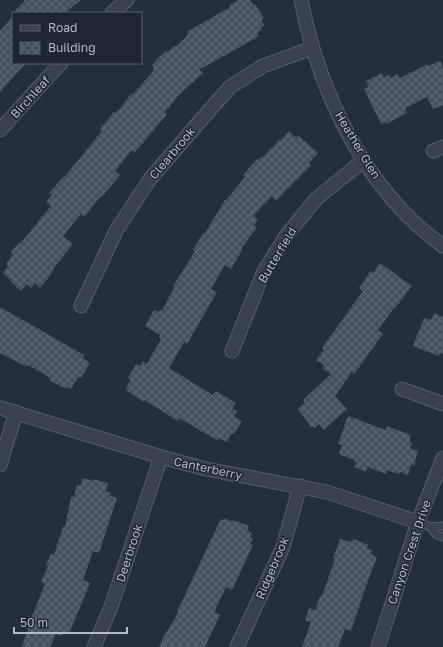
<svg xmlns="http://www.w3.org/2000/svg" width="443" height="647" viewBox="0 0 443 647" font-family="'Golos Text',sans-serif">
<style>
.building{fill:url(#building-cross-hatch)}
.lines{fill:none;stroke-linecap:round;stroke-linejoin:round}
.service-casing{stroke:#565f6c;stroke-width:9}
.minor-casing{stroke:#565f6c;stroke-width:15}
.service{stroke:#38414e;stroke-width:7}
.minor{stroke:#38414e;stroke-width:13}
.labels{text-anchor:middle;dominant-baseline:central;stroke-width:3;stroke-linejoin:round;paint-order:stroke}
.street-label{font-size:12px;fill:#b4bcc9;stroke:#1d2633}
</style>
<defs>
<pattern id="building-cross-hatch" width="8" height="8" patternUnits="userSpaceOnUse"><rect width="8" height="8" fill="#455162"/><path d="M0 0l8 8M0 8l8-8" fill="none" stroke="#5d6877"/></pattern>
</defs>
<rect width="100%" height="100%" fill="#242f3e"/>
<!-- building -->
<g class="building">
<polygon points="25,0 81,0 65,13 13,13"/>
<polygon points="238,0 250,0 253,5 255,4 264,18 261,20 264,25 260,28 262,30 257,33 259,36 199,70 203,73 179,95 165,112 167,114 152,132 135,152 132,150 115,171 120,175 102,197 101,196 84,217 81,214 63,236 73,244 53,269 54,270 40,288 35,283 31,288 27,284 21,291 10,281 11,280 3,273 8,266 6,264 13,254 11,252 19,243 20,244 51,206 46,202 52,195 49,193 63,177 64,178 67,174 102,131 100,129 114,112 115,113 119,110 131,94 132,95 137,90 154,70 152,65 157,60 156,60 166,51 167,52 174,46 176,47 188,35 187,32 230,7 229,6"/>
<polygon points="13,16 13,63 26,63 0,92 0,31"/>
<polygon points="440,61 443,68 443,105 433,109 427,97 405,108 407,113 386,124 385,122 381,124 364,89 369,87 366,81 382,73 384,77 389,75 390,78 398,74 400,78 428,64 428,66"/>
<polygon points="289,131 296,138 298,135 318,153 309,163 311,165 276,201 272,196 253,216 258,220 254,225 257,227 241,249 242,250 231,269 225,265 211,289 217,292 187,344 184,342 169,368 213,395 216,391 236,403 232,409 237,411 234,416 242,421 234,434 232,433 227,442 218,438 217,440 179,418 178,421 144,400 143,402 126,390 127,388 126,388 131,380 128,378 136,364 140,366 143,361 147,364 161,339 159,338 160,335 145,326 154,310 159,312 161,310 162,311 175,286 173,286 195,251 193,250 203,233 205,233 225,200 226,200 245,177 243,175 258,158 260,159 262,157 263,157 280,139 281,140"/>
<polygon points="380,263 412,286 395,308 394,308 378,330 383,334 354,374 352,372 335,396 347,409 324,430 319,424 315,428 312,426 311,427 298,409 305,402 303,400 331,374 322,368 324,365 316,360 324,350 322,348 363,291 359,288 371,271 373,273"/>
<polygon points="0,307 84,355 83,358 90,363 81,378 78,377 71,389 67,387 66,388 62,387 51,381 49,377 28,365 28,366 25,365 25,366 0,353"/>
<polygon points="434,313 443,317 443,354 440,353 439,356 413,346 424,318 431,320"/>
<polygon points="348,416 386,430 387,426 411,435 409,441 412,443 410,448 418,451 414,465 411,465 408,475 400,472 399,474 387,470 386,474 368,467 366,472 354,467 356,462 354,461 354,460 339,454 342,445 338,444"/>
<polygon points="83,478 93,481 93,479 108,483 106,491 111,493 110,496 117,498 99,553 93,551 83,580 90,583 69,634 63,632 61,636 56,634 50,647 22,647 32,616 45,584 41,582 48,566 46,565 51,554 54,555 63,527 65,527 71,497 74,497 77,485 80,486"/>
<polygon points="225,518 232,522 233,520 249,526 247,530 252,533 250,537 253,538 250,544 253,545 232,590 226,587 214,612 220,615 205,647 159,647 163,638 178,613 177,612 218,525 221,519 224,520"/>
<polygon points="340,539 352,542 353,539 368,545 366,548 372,550 371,554 377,557 367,583 351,631 345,629 338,647 302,647 311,622 305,620 309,608 315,610 320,596 322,596 335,559 333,558"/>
</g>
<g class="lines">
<defs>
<g id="service">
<polyline points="418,522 430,527 443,526"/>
<polyline points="430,527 437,535 443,537"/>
</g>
<g id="minor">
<path d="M301,0c18,91 64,191 142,246"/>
<polyline points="112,13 127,0"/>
<polyline points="0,130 61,63"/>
<polyline points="433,151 443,147"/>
<polyline points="81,306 116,231 150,179 200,121 230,87 263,66 312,48"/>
<polyline points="232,351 264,271 286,236 316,199 364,160"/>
<polyline points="402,389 443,404"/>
<polyline points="0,408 161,457 206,469 327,492 418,522"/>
<polyline points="0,465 16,412"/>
<polyline points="94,647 111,607 161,457"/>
<polyline points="237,647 283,547 300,486"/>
<polyline points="378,647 418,522 443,458"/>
</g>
</defs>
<!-- service casing -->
<use href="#service" class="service-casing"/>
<!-- minor casing -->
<use href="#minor" class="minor-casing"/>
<!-- service -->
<use href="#service" class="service"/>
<!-- minor -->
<use href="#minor" class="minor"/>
</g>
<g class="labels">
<!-- street labels -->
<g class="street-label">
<text transform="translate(30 97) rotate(-48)">Birchleaf</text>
<text transform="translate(358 145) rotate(59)">Heather Glen</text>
<text transform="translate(172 153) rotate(-50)">Clearbrook</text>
<text transform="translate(277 255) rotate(-59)">Butterfield</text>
<text transform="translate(208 468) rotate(12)">Canterberry</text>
<text transform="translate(409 552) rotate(-71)">Canyon Crest Drive</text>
<text transform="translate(129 553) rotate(-72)">Deerbrook</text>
<text transform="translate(272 568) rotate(-67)">Ridgebrook</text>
</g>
</g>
<!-- legend -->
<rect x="12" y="12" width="130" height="52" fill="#1d2633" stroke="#59626f"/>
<rect x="20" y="25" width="20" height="6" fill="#38414e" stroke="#59626f"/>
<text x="48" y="32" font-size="12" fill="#b4bcc9">Road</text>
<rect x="20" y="42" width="20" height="12" fill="url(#building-cross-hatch)" stroke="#59626f"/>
<text x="48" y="52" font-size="12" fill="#b4bcc9">Building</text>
<!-- scale -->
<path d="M14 627v6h113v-6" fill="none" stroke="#b4bcc9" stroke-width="2"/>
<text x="20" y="627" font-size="12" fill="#b4bcc9" stroke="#1d2633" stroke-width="3" paint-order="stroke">50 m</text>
</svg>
